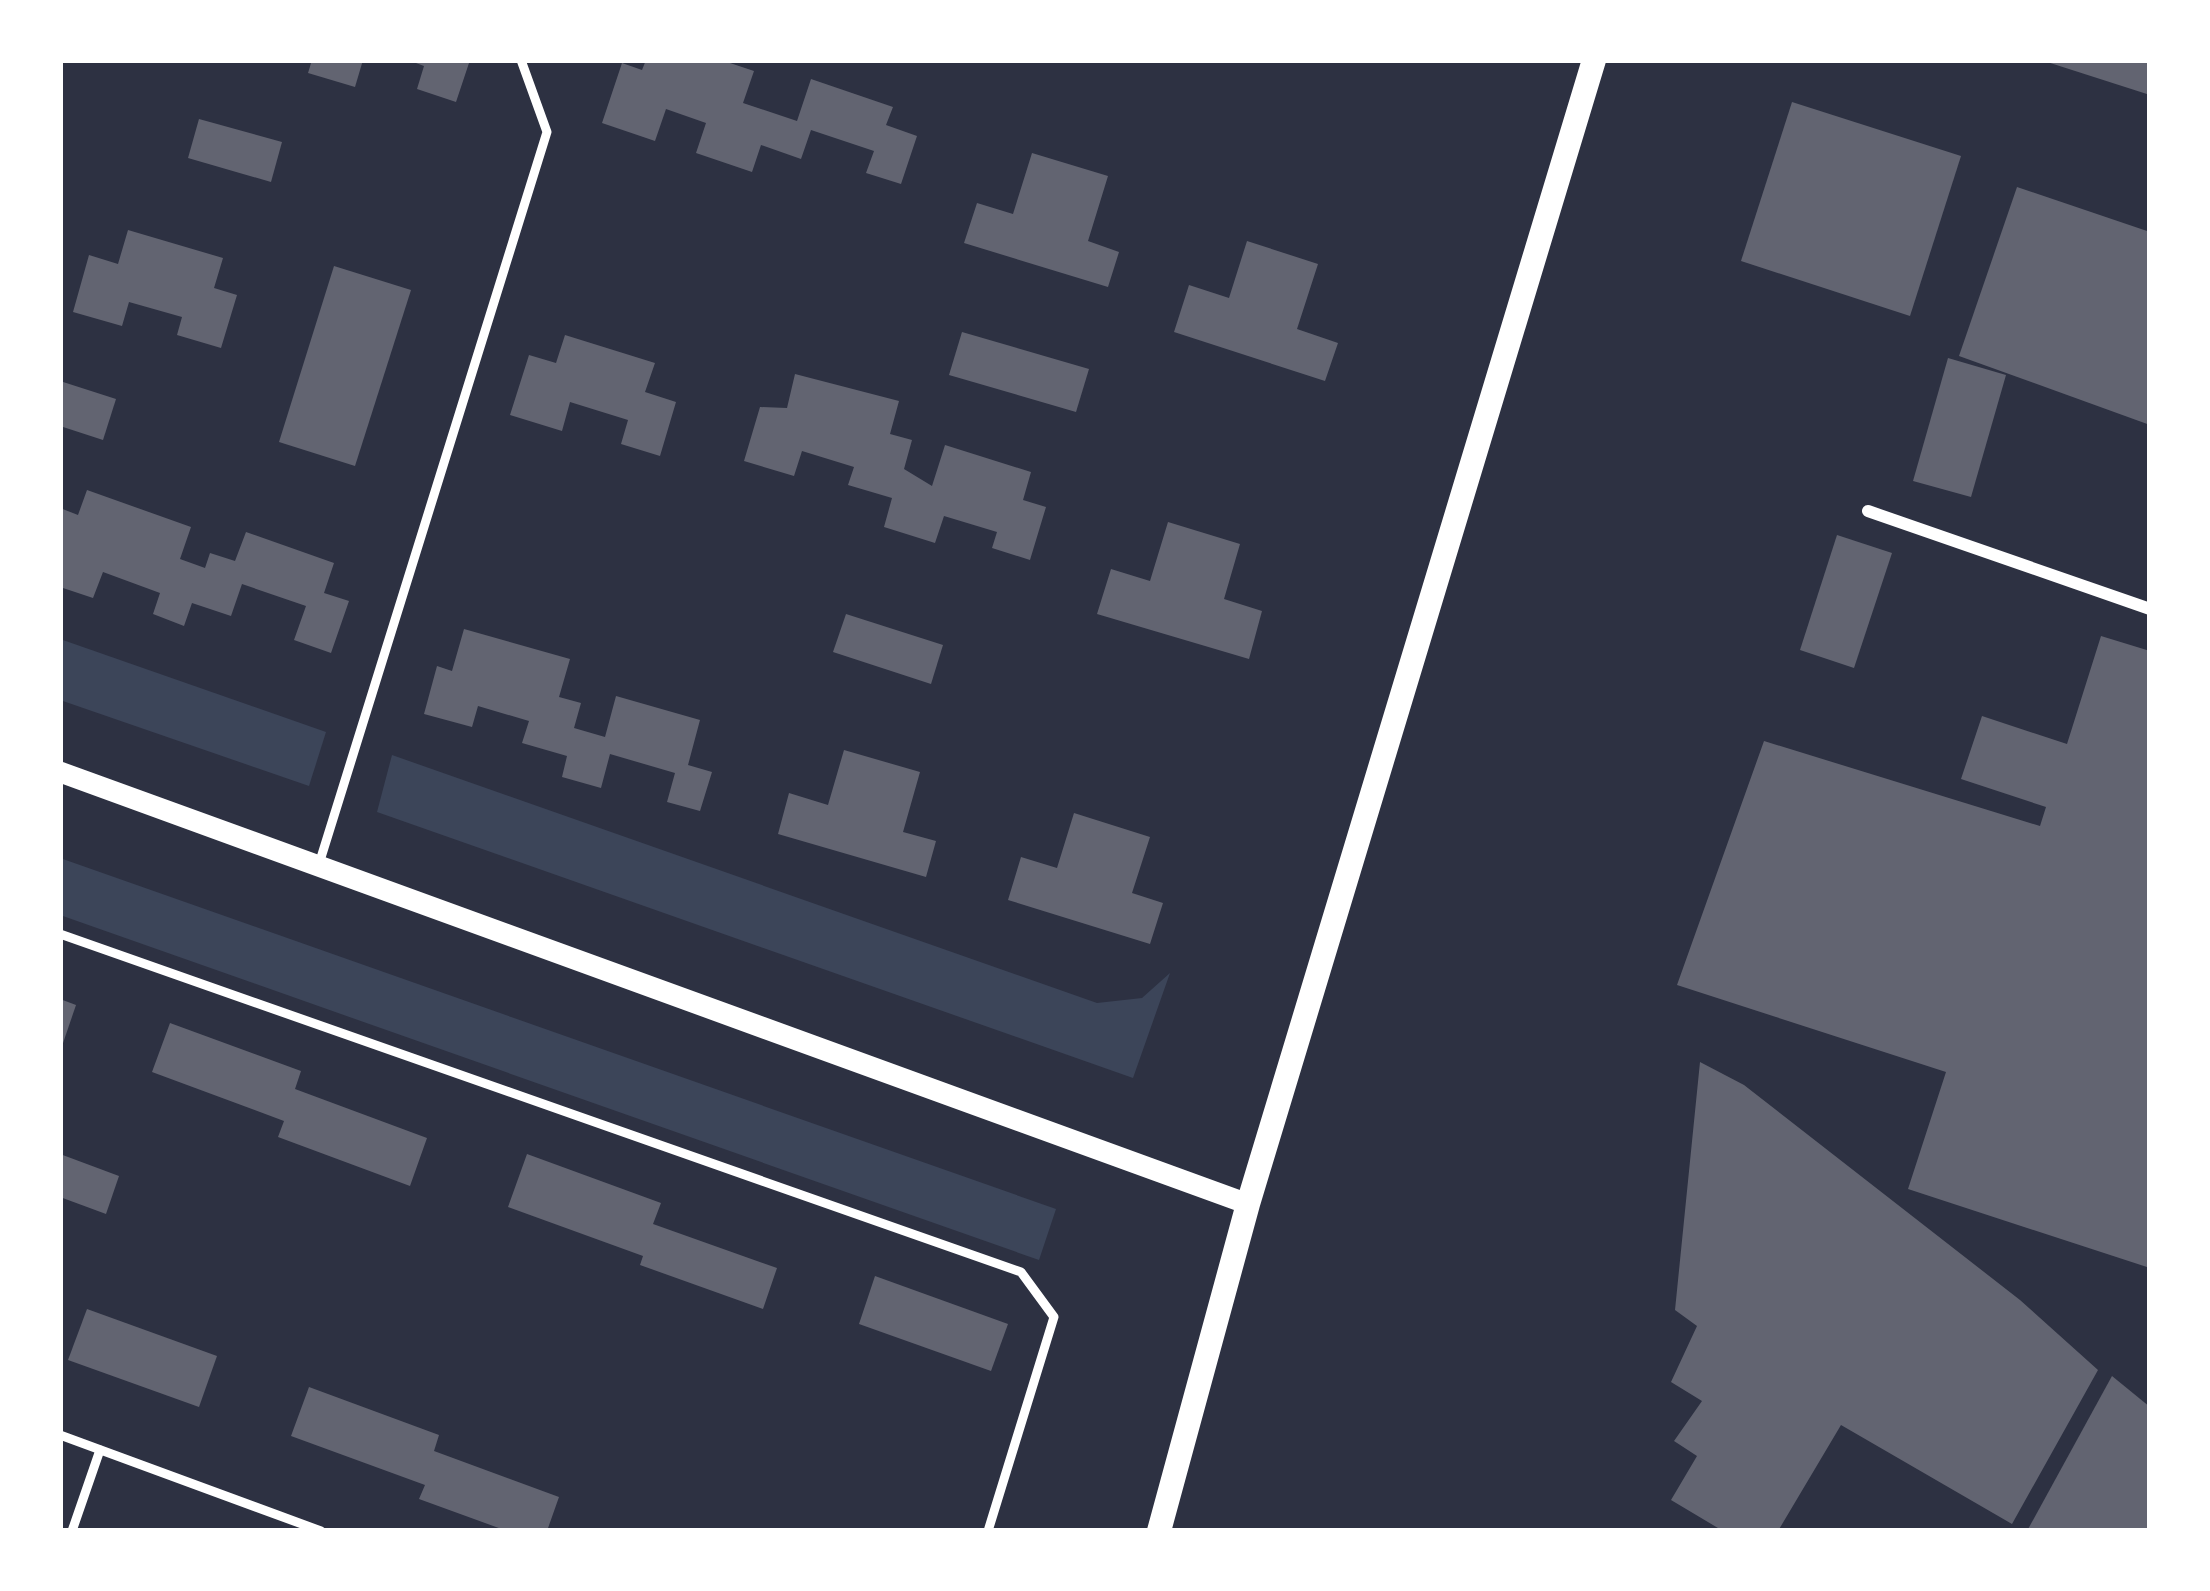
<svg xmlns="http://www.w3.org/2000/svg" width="2210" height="1591" viewBox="0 0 2210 1591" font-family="Helvetica,sans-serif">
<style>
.green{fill:#3c4559}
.building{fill:#626471}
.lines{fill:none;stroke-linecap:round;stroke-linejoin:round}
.service{stroke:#fff;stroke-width:9}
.minor{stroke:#fff;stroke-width:12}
.tertiary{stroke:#fff;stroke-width:21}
.secondary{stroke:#fff;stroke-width:24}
</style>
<rect width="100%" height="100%" fill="#2d3142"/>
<!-- green -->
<g class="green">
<polygon points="60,639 326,732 309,786 60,700"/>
<polygon points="392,755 1097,1003 1142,998 1170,973 1133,1078 377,812"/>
<polygon points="60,858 1056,1209 1039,1260 60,915"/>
</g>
<!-- building -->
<g class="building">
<polygon points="312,60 363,60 355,87 308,73"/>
<polygon points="408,60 470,60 456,102 417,89 424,66"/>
<polygon points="646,60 721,60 754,71 743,103 797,121 811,79 893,107 886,125 917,136 901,184 866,173 874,151 811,130 801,159 761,145 752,172 696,153 706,123 666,109 655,141 602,123 622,63 642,70"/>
<polygon points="2044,60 2150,60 2150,95 2044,61"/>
<polygon points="1792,102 1961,156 1910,316 1741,261"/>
<polygon points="199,119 282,142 271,182 188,158"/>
<polygon points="1032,153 1108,176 1088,241 1119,252 1108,287 964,243 977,203 1013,214"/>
<polygon points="2017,187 2150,232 2150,425 1959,356"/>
<polygon points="128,230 223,258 214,288 237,295 221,348 177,335 182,317 129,302 122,326 73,312 89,255 118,264"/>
<polygon points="1247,241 1318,264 1297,329 1338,343 1325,381 1174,332 1189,285 1229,298"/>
<polygon points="334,266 411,290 355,466 279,442"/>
<polygon points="962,332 1089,369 1076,412 949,375"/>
<polygon points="565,335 655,363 645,392 676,402 660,456 621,444 628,420 570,402 562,431 510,415 529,355 556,363"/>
<polygon points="1948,358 2006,375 1971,497 1913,481"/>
<polygon points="795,374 899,401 890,434 912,440 904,469 932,486 945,445 1031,472 1023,500 1046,507 1030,560 992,548 997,532 944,516 935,543 884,527 892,498 848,485 854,467 802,451 794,476 744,461 760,407 787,408"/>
<polygon points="60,381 116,399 103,440 60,426"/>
<polygon points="87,490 191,527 180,559 205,568 210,553 235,561 246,532 334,563 324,593 349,601 331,653 294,640 306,606 242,584 231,616 192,603 184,626 153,614 160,593 103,572 93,598 60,587 60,508 78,515"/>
<polygon points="1168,522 1240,544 1224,599 1262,611 1249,659 1097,614 1111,569 1150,581"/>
<polygon points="1837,535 1892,553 1854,668 1800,650"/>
<polygon points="846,614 943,645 931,684 833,652"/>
<polygon points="464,629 570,659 559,697 581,703 574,728 605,737 616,696 700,720 688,765 712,772 700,811 667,802 675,773 610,754 601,788 562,777 567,756 522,743 529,721 478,706 472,727 424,714 437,666 452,671"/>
<polygon points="2101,636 2150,651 2150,1268 1908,1189 1946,1072 1677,985 1764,741 2040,826 2046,807 1961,779 1982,716 2067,744"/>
<polygon points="844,750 920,772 903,832 936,841 926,877 778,834 789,793 828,805"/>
<polygon points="1074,813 1150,837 1132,893 1163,903 1150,944 1008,900 1021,857 1057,868"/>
<polygon points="60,999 76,1005 61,1049 60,1049"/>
<polygon points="170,1023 301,1071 295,1089 427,1138 410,1186 278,1137 284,1121 152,1072"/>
<polygon points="1700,1062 1744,1085 2020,1300 2098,1370 2012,1524 1841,1425 1778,1531 1723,1531 1671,1500 1697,1456 1674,1441 1702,1401 1671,1382 1697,1326 1675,1310"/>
<polygon points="60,1154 119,1176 106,1214 60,1197"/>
<polygon points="527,1154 661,1203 653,1224 777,1268 763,1309 640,1265 643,1256 508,1207"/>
<polygon points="875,1276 1008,1324 991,1371 859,1324"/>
<polygon points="87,1309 217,1356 199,1407 68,1360"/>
<polygon points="2112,1376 2150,1407 2150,1531 2027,1531"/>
<polygon points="309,1387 439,1435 434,1451 559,1497 547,1531 507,1531 419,1499 425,1485 291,1436"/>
</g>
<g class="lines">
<!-- service -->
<g class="service">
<polyline points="319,864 547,132 521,60"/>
<polyline points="60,934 1021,1272 1054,1317 988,1531"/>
<polyline points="60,1435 321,1531"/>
<polyline points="72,1531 100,1450"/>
</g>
<!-- minor -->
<polyline class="minor" points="1868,511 2150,609"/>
<!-- tertiary -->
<polyline class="tertiary" points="60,772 1248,1204"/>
<!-- secondary -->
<polyline class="secondary" points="1159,1531 1248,1204 1594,60"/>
</g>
<!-- border -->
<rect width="2210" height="1591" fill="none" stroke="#ffffff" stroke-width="126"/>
</svg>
